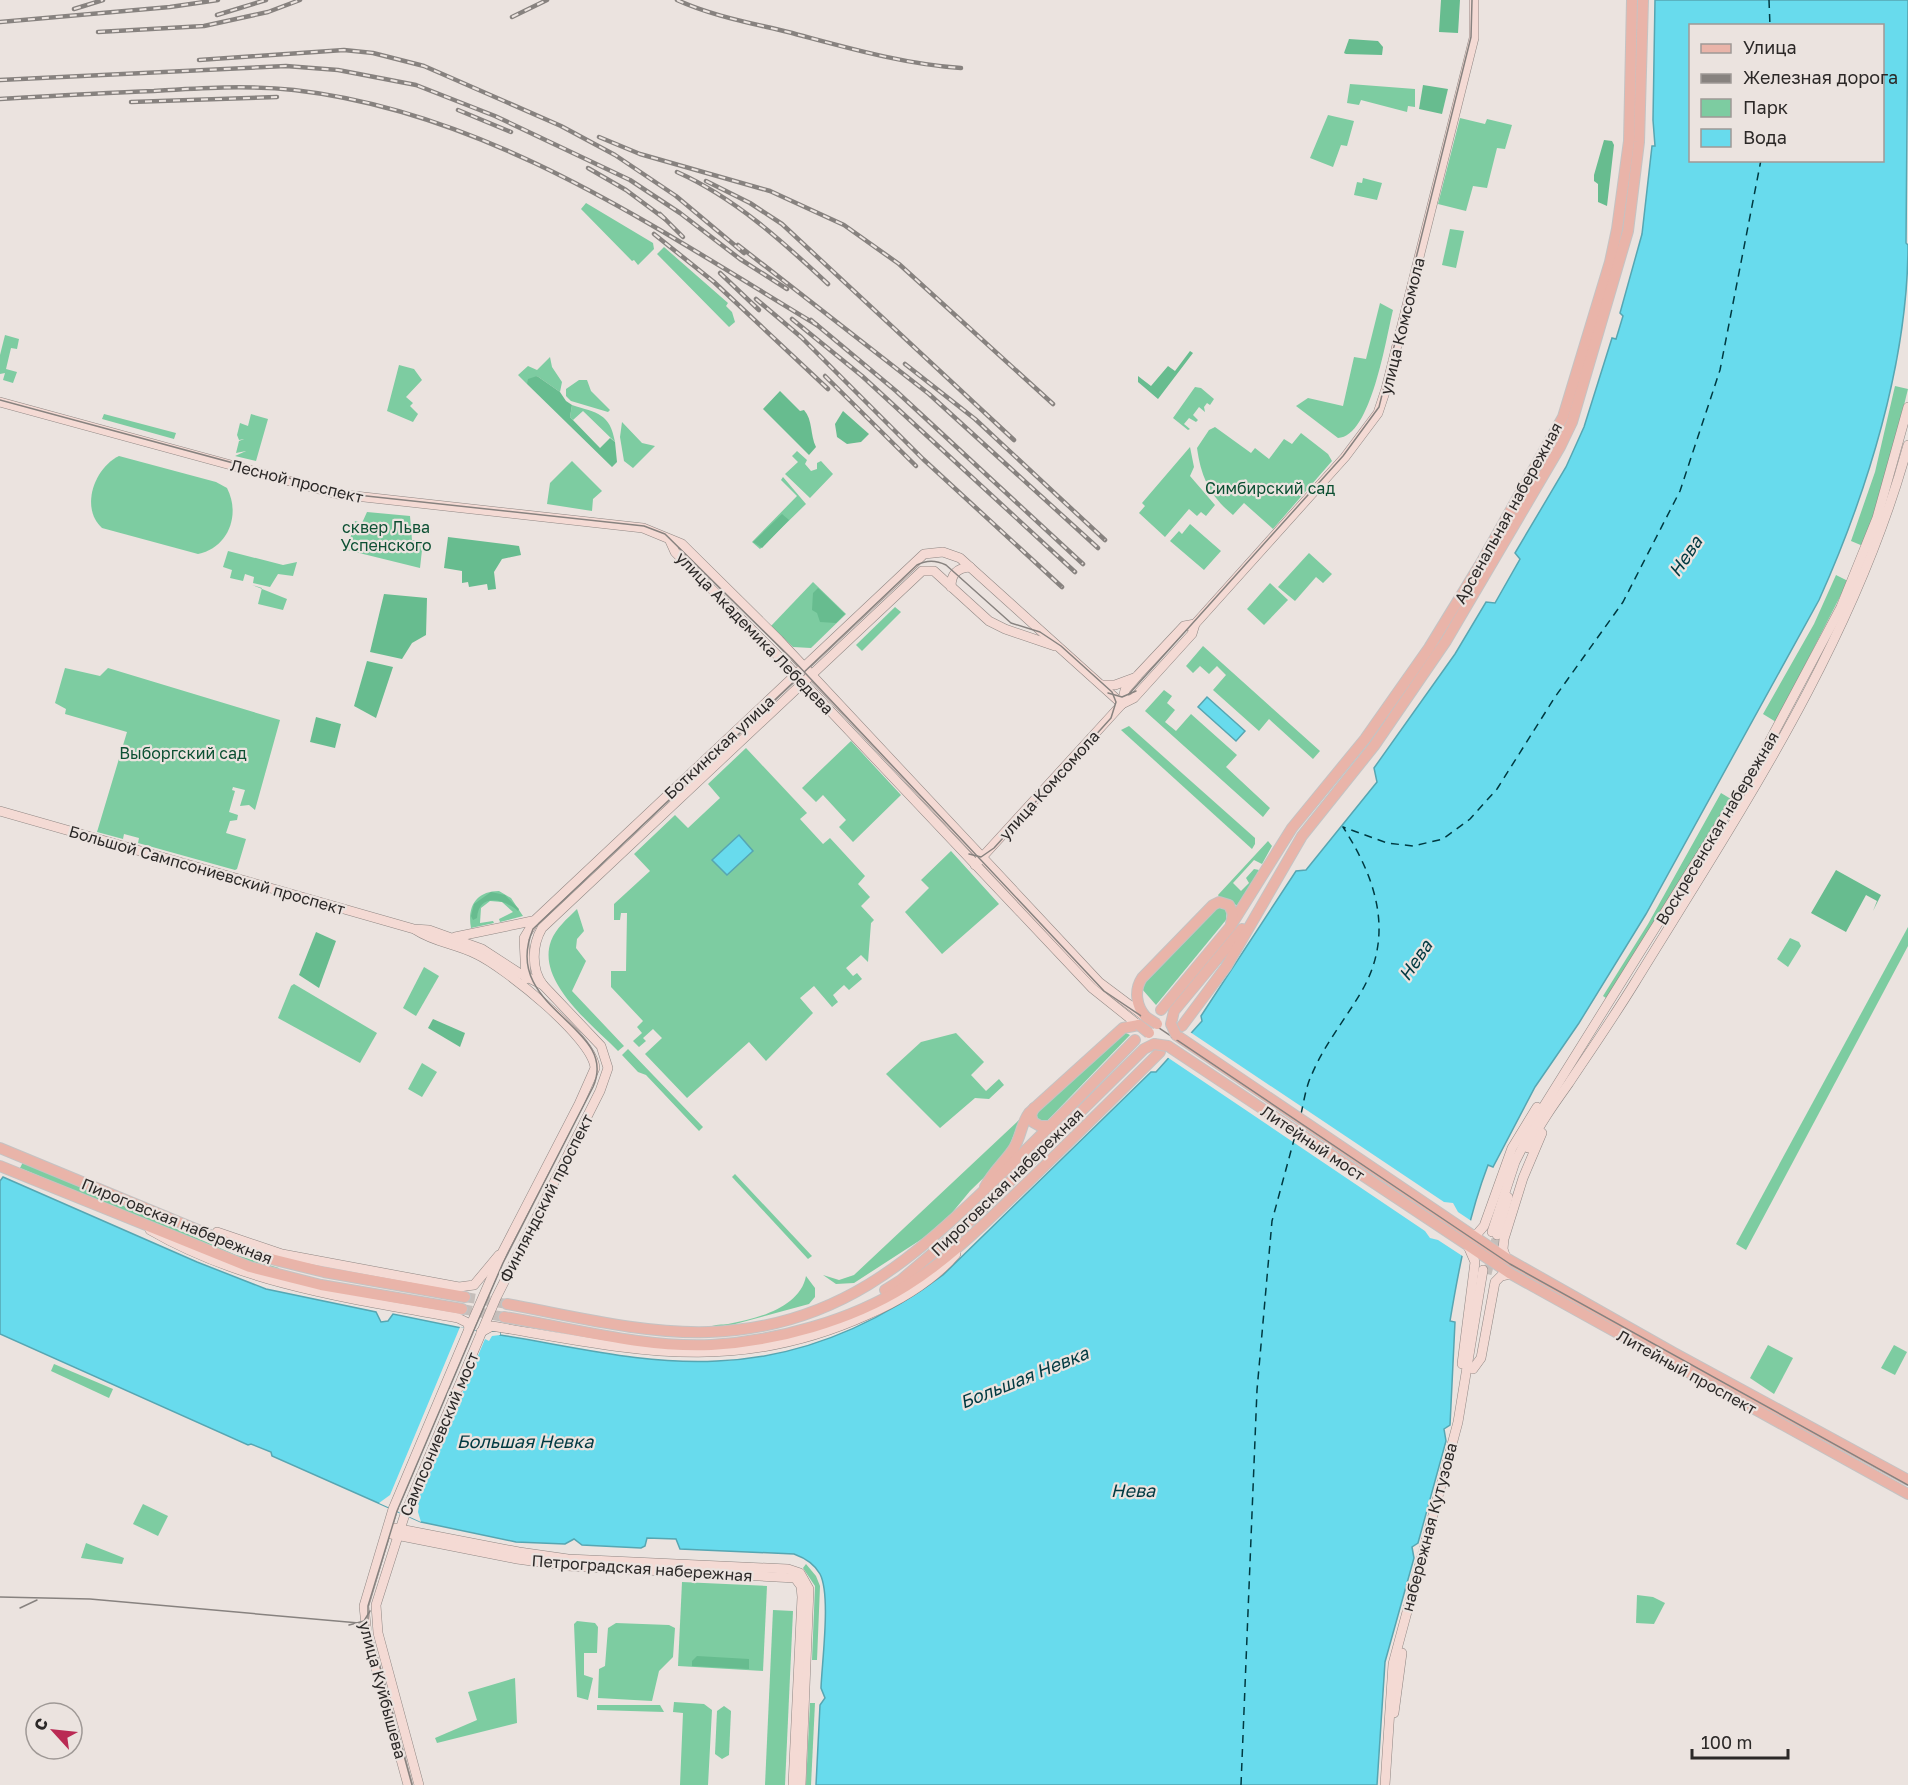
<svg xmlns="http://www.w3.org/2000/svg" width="1908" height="1785" viewBox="0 0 1908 1785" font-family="'Golos Text',sans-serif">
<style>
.green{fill:#7dcca1}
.forest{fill:#67bc8f}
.water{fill:#68dbed;stroke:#56a6b2;stroke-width:1.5;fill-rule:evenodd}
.pier{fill:#ebe3df}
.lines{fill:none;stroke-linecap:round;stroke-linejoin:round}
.ferry{stroke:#003941;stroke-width:1.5;stroke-dasharray:8 6;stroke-linecap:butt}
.secondary-tunnel{stroke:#c5beba;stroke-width:9;stroke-dasharray:9 4.5;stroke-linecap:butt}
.primary-tunnel{stroke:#c5beba;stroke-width:10;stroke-dasharray:10 5;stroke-linecap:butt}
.secondary-casing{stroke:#8f8784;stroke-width:10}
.primary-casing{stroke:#c4c3c3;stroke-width:12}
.secondary{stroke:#f4dad4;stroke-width:9}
.primary{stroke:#e9b4a9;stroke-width:10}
.tram{stroke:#87827f;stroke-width:1.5}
.rail-casing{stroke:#87827f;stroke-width:4.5}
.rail{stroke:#ebe3df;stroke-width:2;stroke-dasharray:7;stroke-linecap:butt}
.primary-bridge-casing{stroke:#c4c3c3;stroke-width:12;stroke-linecap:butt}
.primary-bridge{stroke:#e9b4a9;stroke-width:10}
.labels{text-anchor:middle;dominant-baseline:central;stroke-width:4.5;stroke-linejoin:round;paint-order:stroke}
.street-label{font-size:16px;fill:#2c2928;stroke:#ebe3df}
.park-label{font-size:16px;fill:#0c5033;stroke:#ebe3df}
.water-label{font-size:18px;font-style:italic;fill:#003941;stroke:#ebe3df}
</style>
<rect width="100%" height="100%" fill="#ebe3df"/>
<!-- green -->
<g class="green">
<polygon points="1350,84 1415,89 1415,107 1408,106 1407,112 1361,100 1359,105 1347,103"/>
<polygon points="1328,115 1354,121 1347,146 1341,145 1333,167 1310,158"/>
<polygon points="1460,118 1485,124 1487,119 1512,125 1505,149 1497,148 1487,188 1473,186 1466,211 1438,204"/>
<polygon points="1363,178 1382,183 1377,200 1354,195 1357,182 1362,183"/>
<polygon points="586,203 653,243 654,249 638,265 634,260 632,261 581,209"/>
<polygon points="1450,229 1464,231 1456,268 1442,265"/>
<polygon points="664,247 728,303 726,306 732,312 735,322 729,327 657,254"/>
<path d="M1380,303l13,7c-7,28 -22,127 -55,128l-42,-32 12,-8 35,8 11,-49 12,2z"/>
<polygon points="5,335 19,339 17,349 11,348 6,369 17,372 13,383 3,380 5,373 0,374 0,355"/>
<polygon points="550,357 552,367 562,382 560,392 537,376 527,384 518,375 528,366 537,370"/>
<polygon points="399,365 414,369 422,380 406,397 413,403 410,406 418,414 413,422 387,411"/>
<polygon points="579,380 587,380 591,391 610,410 608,412 571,401 566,396 566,389"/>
<polygon points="1895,386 1908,389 1886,478 1863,546 1851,541 1875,472"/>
<polygon points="1195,387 1201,388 1214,399 1210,405 1207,403 1204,407 1205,412 1199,407 1193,415 1198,420 1196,422 1189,418 1184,424 1190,429 1188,430 1173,418"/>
<path d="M572,405c25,8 38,8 43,37l-32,-31 -10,9 -3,-3z"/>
<polygon points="104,414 176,433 174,439 102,419"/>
<polygon points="251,414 268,419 256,461 235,456 246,451 236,453 239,441 244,439 239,440 237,435 240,423 248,426"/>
<polygon points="622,422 642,443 655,446 633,468 624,461 620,437"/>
<path d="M1215,427l36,26 4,-5 14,11 15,-20 8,5 9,-11 27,21 4,7 -59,68 -29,-26 -11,12c-23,-19 -32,-38 -36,-67l12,-18z"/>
<polygon points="1190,447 1194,467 1190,476 1215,505 1206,516 1201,512 1197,516 1189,509 1165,537 1139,513 1145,506 1142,503"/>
<polygon points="797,451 807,460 805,464 811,471 817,469 817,463 821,461 833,474 810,498 785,474 798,462 792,456"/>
<path d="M119,456l97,26 11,6c14,27 1,60 -29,66l-96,-26c-22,-20 -8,-60 17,-72z"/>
<polygon points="572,461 602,491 593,499 592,511 547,504 550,483"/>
<polygon points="783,477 806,504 760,549 752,542 797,496 781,480"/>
<polygon points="367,512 410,516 412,540 423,541 420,568 347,550 355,521 362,523"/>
<polygon points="1190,524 1221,551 1204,570 1170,541 1179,531 1182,534"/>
<polygon points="228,551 283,565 297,562 293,576 278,574 270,587 253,583 254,577 245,574 243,581 230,578 232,570 223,567"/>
<polygon points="1309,553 1332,574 1323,583 1316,577 1295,601 1278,587"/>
<polygon points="1836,575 1848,581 1776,722 1763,714 1814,624"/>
<polygon points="813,582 846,614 811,648 793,647 771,626"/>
<polygon points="1270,583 1288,600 1264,625 1247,609"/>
<polygon points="252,585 287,599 283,610 258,604 262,588"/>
<polygon points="895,607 901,612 862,651 856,645"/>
<polygon points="1203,646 1320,751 1313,759 1269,719 1259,731 1213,690 1226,675 1217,666 1209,674 1200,666 1193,673 1186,666"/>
<polygon points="65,668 100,676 108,668 280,720 255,810 249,805 240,806 245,790 233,787 232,790 235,791 229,812 238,815 237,820 230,821 226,833 246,839 237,869 235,870 138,843 139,838 124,834 123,839 97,832 127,732 65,714 66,709 55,703"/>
<polygon points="1164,690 1172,696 1167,703 1175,710 1165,722 1176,731 1191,714 1237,755 1226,767 1270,808 1263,817 1145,711"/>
<polygon points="1129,726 1255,838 1255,844 1252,849 1121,730"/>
<polygon points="851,741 901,795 853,842 839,827 846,820 823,795 816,802 802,788"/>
<polygon points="746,748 807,813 800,819 823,844 830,838 865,876 858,884 870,897 861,906 874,920 871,923 868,962 861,955 846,968 853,976 857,973 862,979 849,990 844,985 833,995 838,1002 832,1007 814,986 800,998 813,1013 766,1061 749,1042 687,1098 645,1054 662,1038 653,1029 643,1038 646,1041 639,1047 633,1041 642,1033 637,1027 643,1021 611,987 611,971 626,971 627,913 621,913 620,920 614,920 614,904 650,871 634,854 675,815 688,828 720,798 708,784"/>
<polygon points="1721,793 1731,799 1625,972 1606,998 1603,996 1648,924"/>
<polygon points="1268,841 1272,846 1262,864 1254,860 1233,883 1241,891 1249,883 1246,878 1254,869 1259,870 1239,907 1227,899 1220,898 1218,895"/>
<polygon points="951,851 999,904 942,954 905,912 929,888 921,880"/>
<path d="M499,891l12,7 12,18 -23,6 -1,-3 14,-7 -11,-10 -12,-1 -9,7 -1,15 13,-2 1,2 -23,5c-4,-21 5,-37 28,-37z"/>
<polygon points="1218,906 1227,909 1226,920 1156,1005 1142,989 1145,982"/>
<path d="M577,909l7,22 -7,8 -1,9 10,13 -14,30 52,55 -6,5c-25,-26 -82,-69 -67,-110 5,-13 16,-22 26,-32z"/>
<polygon points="1908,927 1908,946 1746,1250 1736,1244"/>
<polygon points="1790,938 1799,942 1801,946 1788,967 1777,959"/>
<polygon points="424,967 439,976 416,1016 403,1008"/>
<polygon points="294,984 377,1033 360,1063 278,1018 291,986"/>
<polygon points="1124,1032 1130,1035 1046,1122 1036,1121 1035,1112"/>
<polygon points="956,1033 984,1062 971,1075 986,1091 999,1079 1004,1085 989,1099 975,1098 940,1128 886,1074 921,1042"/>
<polygon points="628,1049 703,1127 699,1131 646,1075 638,1072 622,1055"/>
<polygon points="422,1063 437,1072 422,1097 408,1089"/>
<polygon points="1020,1119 1005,1157 970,1191 951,1214 925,1237 854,1283 836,1284 823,1275 839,1280 854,1275"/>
<polygon points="23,1162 236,1255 279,1268 279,1271 234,1257 20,1168"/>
<polygon points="735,1174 812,1256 808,1259 732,1177"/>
<path d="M806,1276l9,12v9l-6,7 -81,22 -18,1c5,-3 12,-2 18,-3 28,-5 72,-16 78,-48z"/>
<polygon points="1768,1345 1793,1358 1774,1394 1750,1378"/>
<polygon points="1894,1345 1907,1352 1895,1375 1881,1368"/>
<polygon points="54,1364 113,1389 109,1398 51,1371"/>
<polygon points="143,1504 168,1516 158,1536 133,1524"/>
<polygon points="86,1543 124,1558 122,1564 81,1558"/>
<polygon points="806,1564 816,1576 820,1586 817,1660 812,1660 815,1586 803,1568"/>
<polygon points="682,1582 767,1586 763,1671 678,1666"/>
<polygon points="1637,1595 1653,1597 1665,1603 1654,1624 1636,1623"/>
<polygon points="773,1610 793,1611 785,1785 765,1785"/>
<polygon points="577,1621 595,1623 598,1627 597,1653 584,1653 584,1675 593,1678 588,1700 577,1697 574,1624"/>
<polygon points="616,1623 669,1625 675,1628 673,1657 659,1671 652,1701 598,1698 599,1669 605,1666 608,1628"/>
<polygon points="515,1678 517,1723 437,1743 435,1738 477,1720 468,1692"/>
<polygon points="674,1702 704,1704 712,1710 708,1785 680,1785 683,1713 673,1712"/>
<polygon points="810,1703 815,1703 811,1785 806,1785"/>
<polygon points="597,1705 660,1705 664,1712 597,1710"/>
<polygon points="724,1706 731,1711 729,1755 722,1759 715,1754 717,1711"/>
</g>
<!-- forest -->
<g class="forest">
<polygon points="1441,0 1460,0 1458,33 1439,32"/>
<polygon points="1349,39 1378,41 1383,47 1382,55 1346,54 1344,53"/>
<polygon points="1423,85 1448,89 1442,114 1419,109"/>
<polygon points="1604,140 1612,141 1614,145 1607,206 1598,202 1598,184 1594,181 1594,175"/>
<polygon points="1190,351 1193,353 1158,399 1138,382 1138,376 1151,386 1168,366 1175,371"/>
<polygon points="537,376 560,392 566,401 572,405 570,417 600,448 610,438 615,442 617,462 612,467 527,384 528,379"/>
<path d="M780,391l20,20 4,-1c9,10 6,25 12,37l-7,8 -46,-46z"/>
<polygon points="843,411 869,434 861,442 847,444 837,437 835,424"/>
<polygon points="782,514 789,520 762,548 753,542"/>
<polygon points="448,537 519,546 521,555 502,559 494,572 496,589 488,590 487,584 469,587 468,582 462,583 462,571 444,568"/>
<polygon points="818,588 845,614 836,623 820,622 817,613 812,610 813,593"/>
<polygon points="384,594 427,598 426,635 412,643 402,659 370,652"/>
<polygon points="367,661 393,667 376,718 354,706"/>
<polygon points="316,717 341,724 335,748 310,742"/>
<polygon points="1836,870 1881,895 1873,911 1877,901 1866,895 1846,932 1811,913"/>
<path d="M491,892l14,3 14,14 -1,2c-14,-12 -39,-19 -41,7l-4,2 -2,-4 3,-12z"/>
<polygon points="316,932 336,941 319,988 299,975"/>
<polygon points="433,1019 465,1033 460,1047 428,1028"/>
<polygon points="697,1656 749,1659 749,1669 692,1666 692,1661"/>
</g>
<!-- water -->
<g class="water">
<path d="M1655,0h253l-2,243 2,2c0,117 -41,248 -89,355l-173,314 -67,109 -44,64 -42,80 -5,-2c-19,50 -29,102 -38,156l5,1 -5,103 -6,4 2,12 -28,102 -6,4 2,11 -29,104 -8,123h-561l4,-80 5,-7 -4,-10c1,-27 10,-93 -1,-114 -6,-11 -15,-16 -26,-20l-114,-5 -4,-10 -29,-1 -2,8 -4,2 -59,-3 -8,-6 -9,5 -49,-2 -95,-20 -149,-66 -1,-4 -20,-8 -3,1 -248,-111v-153l3,-4 194,85 69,27 110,23 5,10 7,-1 5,-7 88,18h19v3c71,11 145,30 217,26 83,-3 160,-37 226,-86l208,-203h5l46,-51 -1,-5 95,-145 10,-1 71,-88 -3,-14 81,-114 31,-52 9,1 25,-44 -5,-6 51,-86 18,-40 28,-89 4,1 7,-23 -3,-3 22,-79 10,-88h3l-2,-26zM1690,26h192v134h-192z"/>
<polygon points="1207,697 1245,731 1236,741 1198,707"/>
<polygon points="739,835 753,851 727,875 712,860"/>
</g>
<!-- pier -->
<g class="pier">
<polygon points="1190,1032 1444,1202 1453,1203 1458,1212 1473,1222 1464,1257 1438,1240 1430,1238 1425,1231 1167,1057"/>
<polygon points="460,1327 481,1332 500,1332 500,1335 492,1336 489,1341 485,1339 416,1503 419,1505 418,1512 421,1522 379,1503 390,1495"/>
</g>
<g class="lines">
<!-- ferry -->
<g class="ferry">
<polyline points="1769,0 1770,26"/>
<path d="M1301,1114c3,-13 5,-28 11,-40 13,-31 36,-58 52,-87 30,-56 11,-110 -21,-160l44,16 26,3 30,-7 27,-20 27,-30 58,-92 68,-95 57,-111 40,-121 41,-210"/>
<polyline points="1241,1785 1257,1390 1272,1221 1295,1136"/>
</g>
<!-- secondary-tunnel -->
<polyline class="secondary-tunnel" points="1487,1274 1497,1235"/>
<!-- primary-tunnel -->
<g class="primary-tunnel">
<polyline points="465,1297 507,1304"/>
<polyline points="462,1309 504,1317"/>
</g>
<defs>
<g id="secondary">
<polyline points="0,402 337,494 643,528 682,544 779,640 1099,982 1143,1015"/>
<polyline points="670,541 675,552 787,665 1092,988 1137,1024"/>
<path d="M951,587c0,-13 6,-19 19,-20"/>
<polyline points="1102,685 1115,685 1134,678"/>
<polyline points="1122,704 1125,690 1138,675 1184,626 1195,624"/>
<polyline points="0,811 414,929 429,930 482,949 519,973 543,985 601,1046 608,1068 600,1091 496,1298 405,1514 376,1605 378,1633 419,1785"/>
<polyline points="975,865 1122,704 1134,698 1192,634 1195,624 1345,457 1378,413 1386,389 1474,38 1474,0"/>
<polyline points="455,937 532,921"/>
<polyline points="526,979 524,938 535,920 924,554 943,552 960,558 1122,704"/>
<path d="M543,985c-12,-16 -11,-40 -1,-57l380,-357h12l55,50 16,8 50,17"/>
<path d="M1528,1148c11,-23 26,-44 41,-65 22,-33 44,-65 65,-99 105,-171 221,-343 274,-539"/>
<path d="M150,1230c95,55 202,69 308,88l10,5 1,6"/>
<polyline points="217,1232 282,1254 459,1287 474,1285 499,1255"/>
<polyline points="1492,1232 1515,1162 1539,1114 1758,763 1841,607 1877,518 1908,407"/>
<polyline points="1472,1235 1477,1234 1484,1226 1512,1148 1537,1107"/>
<polyline points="1497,1235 1508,1197"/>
<polyline points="1506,1258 1503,1249 1504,1239 1523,1178 1542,1133"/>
<path d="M481,1332l11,-6c138,23 241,50 375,-11 32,-14 66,-34 89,-61"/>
<polyline points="1462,1364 1475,1262 1468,1246"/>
<polyline points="1473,1369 1481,1358 1495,1282 1501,1276 1511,1274"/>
<polyline points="395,1528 519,1552 568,1559 788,1569 800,1573 809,1589 801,1785"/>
<polyline points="391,1534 517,1559 568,1566 795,1578 801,1586 802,1597 793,1785"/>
<polyline points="1394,1713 1402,1653"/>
<path d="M408,1785l-41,-150 -3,-29 29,-97 76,-180 34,-78 76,-147 16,-36c-2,-30 -91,-101 -119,-114 -20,-10 -42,-12 -60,-24"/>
<polyline points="1385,1785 1393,1664 1458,1422 1483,1270"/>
</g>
<g id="primary">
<polyline points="1161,1010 1230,927 1292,828 1365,739 1429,648 1481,563 1563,417 1610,262 1617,229 1629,141 1632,0"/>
<path d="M1146,1017c-10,-11 -12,-27 -4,-39l71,-73 6,-3 10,3 4,9 -2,10"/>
<polyline points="1171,1024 1174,1011 1242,929"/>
<polyline points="1182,1026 1226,967 1302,836 1374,746 1446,641 1560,447 1572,422 1628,231 1639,142 1643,0"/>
<polyline points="1176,1035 1506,1258 1674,1353 1908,1480"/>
<polyline points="1168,1046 1511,1274 1908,1494"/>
<polyline points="1034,1108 1031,1115 1033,1122 1040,1126 1052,1126"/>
<polyline points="0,1148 263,1257 324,1272 465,1297"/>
<polyline points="0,1166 250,1267 321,1285 462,1309"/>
<path d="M985,1187c8,-16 20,-25 29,-39 7,-11 7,-24 15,-35l94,-85 16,-3"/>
<polyline points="885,1290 901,1280 965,1226 1144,1049 1154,1044"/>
<path d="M507,1304c66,12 135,30 202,28 127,-4 202,-71 288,-154 47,-45 93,-91 138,-138"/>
<path d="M504,1317c68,11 139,31 207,28 66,-4 139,-24 195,-59 45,-28 82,-66 121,-103 44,-43 89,-87 133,-131"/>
</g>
</defs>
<!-- secondary casing -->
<use href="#secondary" class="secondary-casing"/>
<!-- primary casing -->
<use href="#primary" class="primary-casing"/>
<!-- secondary -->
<use href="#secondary" class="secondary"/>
<!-- primary -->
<use href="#primary" class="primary"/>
<!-- tram -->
<g class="tram">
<polyline points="0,400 348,494 644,526 665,534 792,659 1104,991 1510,1264 1908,1485"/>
<polyline points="1108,693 1122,697 1136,691"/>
<polyline points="1129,694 1343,456 1379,407 1471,37 1472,0"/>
<polyline points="0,1597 90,1599 359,1623"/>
<polyline points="20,1608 37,1600"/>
<polyline points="349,1625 364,1621 370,1611"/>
<path d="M412,1785l-44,-162v-17l29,-95 77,-181 29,-67 90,-176c28,-62 -94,-77 -60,-158l384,-364c9,-5 19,-5 29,0l65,58 29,9 21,14 51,46 4,10 -5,16 -117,130 -13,9 -12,-3"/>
</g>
<defs>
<g id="rail">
<path d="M677,0c35,16 74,23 111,32 57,15 114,32 173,36"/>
<polyline points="74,9 103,0"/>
<polyline points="217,15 266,0"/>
<polyline points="512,17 547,0"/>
<polyline points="0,22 170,7 218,0"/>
<polyline points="98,32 204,26 268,12 300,0"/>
<polyline points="199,60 344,50 373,53 424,66 561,126 615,155 676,196 744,253"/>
<polyline points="0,80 286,66 338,70 416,85 495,116 630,180 680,213 740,259 787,289"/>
<path d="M0,99c51,-3 102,-6 154,-8 46,-3 93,-6 140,-1 194,22 360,137 523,235"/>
<polyline points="131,102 277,97"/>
<polyline points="458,110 511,132"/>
<polyline points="599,137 640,154 770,191 844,225 899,264 1053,404"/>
<polyline points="588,168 626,190 665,219"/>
<path d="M677,172c58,26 105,69 151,112"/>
<polyline points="706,181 750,203 782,224 1014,440"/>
<polyline points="660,214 683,237"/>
<polyline points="654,234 714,282 828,389"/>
<polyline points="738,245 929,394 1098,548"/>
<polyline points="720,273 759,310"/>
<polyline points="756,299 801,337 923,459 1062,587"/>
<polyline points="792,319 862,376 1075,572"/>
<polyline points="811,320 896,391 1083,564"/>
<polyline points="905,364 975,419 1105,540"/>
<polyline points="825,376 916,466"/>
</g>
</defs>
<!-- rail casing -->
<use href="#rail" class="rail-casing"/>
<!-- rail -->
<use href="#rail" class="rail"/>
<defs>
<g id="primary-bridge">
<polyline points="1146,1017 1157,1024"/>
<polyline points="1171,1024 1176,1035"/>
<polyline points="1139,1025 1149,1033"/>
<polyline points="1154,1044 1168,1046"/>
</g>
</defs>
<!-- primary-bridge casing -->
<use href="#primary-bridge" class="primary-bridge-casing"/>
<!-- primary-bridge -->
<use href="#primary-bridge" class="primary-bridge"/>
</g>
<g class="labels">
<!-- street labels -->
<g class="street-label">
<text transform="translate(1402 326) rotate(-76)">улица Комсомола</text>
<text transform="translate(297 481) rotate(14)">Лесной проспект</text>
<text transform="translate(1508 513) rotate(-61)">Арсенальная набережная</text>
<text transform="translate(755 633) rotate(46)">улица Академика Лебедева</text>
<text transform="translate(719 747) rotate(-43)">Боткинская улица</text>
<text transform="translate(1049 785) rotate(-48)">улица Комсомола</text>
<text transform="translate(1717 828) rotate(-59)">Воскресенская набережная</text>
<text transform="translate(207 870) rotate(16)">Большой Сампсониевский проспект</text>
<text transform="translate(1313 1143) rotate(34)">Литейный мост</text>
<text transform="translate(1007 1182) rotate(-44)">Пироговская набережная</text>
<text transform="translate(546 1198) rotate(-63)">Финляндский проспект</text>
<text transform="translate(177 1221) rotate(22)">Пироговская набережная</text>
<text transform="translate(1687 1372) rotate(29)">Литейный проспект</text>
<text transform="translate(439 1434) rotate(-67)">Сампсониевский мост</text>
<text transform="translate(1429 1527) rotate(-75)">набережная Кутузова</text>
<text transform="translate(642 1568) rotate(4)">Петроградская набережная</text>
<text transform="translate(383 1690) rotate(75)">улица Куйбышева</text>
</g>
<!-- park labels -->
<g class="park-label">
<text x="1270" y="488">Симбирский сад</text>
<text x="386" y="527">сквер Льва<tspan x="386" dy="18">Успенского</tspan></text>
<text x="183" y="753">Выборгский сад</text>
</g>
<!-- water labels -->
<g class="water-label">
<text transform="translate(1685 556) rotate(-56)">Нева</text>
<text transform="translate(1415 960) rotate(-56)">Нева</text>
<text transform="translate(1024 1377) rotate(-22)">Большая Невка</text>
<text x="525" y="1441">Большая Невка</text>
<text x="1133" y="1490">Нева</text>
</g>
</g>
<!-- legend -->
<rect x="1689" y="24" width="195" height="138" fill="#ebe3df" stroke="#9f9996" stroke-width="1.5"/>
<rect x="1701" y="44" width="30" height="9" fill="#e9b4a9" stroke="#9f9996" stroke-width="1.5"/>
<text x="1743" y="54" font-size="18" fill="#2c2928">Улица</text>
<rect x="1701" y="74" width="30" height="9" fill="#87827f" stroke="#9f9996" stroke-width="1.5"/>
<text x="1743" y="84" font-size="18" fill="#2c2928">Железная дорога</text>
<rect x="1701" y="99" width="30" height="18" fill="#7dcca1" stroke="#9f9996" stroke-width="1.5"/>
<text x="1743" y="114" font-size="18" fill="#2c2928">Парк</text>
<rect x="1701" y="129" width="30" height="18" fill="#68dbed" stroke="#9f9996" stroke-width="1.5"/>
<text x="1743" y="144" font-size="18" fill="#2c2928">Вода</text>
<!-- north arrow -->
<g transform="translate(54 1731) rotate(297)"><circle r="28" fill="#ebe3df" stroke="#9f9996" stroke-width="1.5"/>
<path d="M0-4.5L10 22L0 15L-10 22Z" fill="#ba2a54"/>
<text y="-9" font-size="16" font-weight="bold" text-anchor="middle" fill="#2c2928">С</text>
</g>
<!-- scale -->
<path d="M1692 1749v9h96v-9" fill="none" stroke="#2c2928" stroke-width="3"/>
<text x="1701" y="1749" font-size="18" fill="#2c2928" stroke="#ebe3df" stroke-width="4.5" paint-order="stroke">100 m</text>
</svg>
